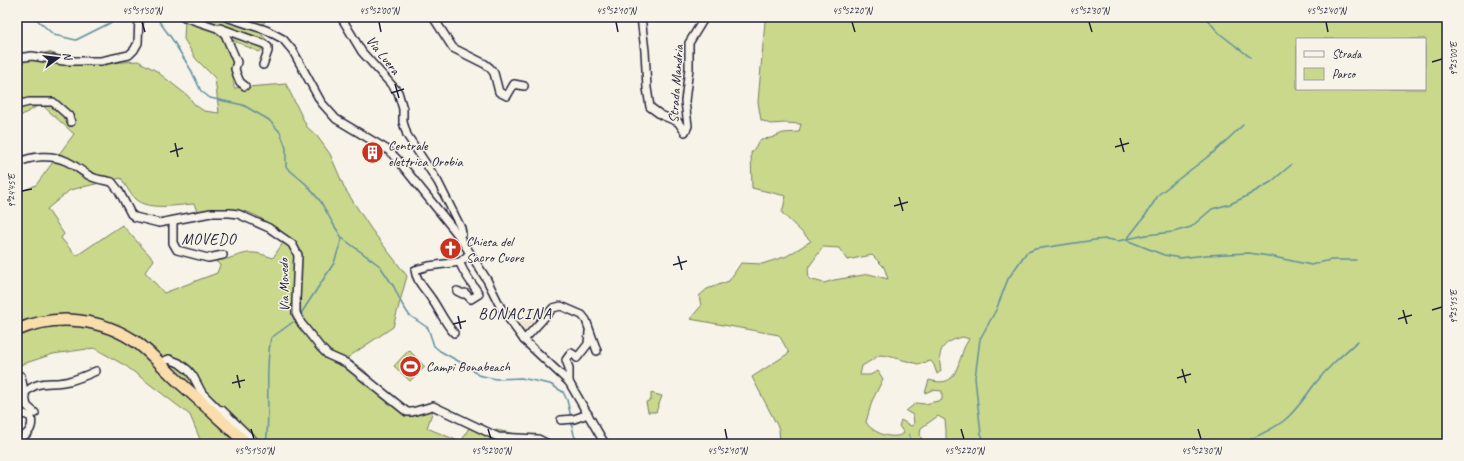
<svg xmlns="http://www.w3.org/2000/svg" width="1464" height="461" viewBox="0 0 1464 461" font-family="Caveat,sans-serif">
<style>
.built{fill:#f3e6d1}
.green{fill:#cad88c;stroke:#767d64;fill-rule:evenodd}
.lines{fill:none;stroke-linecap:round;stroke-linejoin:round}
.stream{stroke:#5f8f9f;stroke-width:1.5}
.minor-casing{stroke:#22223b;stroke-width:10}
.highway-casing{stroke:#22223b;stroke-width:14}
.minor{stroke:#f7f3e8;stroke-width:7}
.highway{stroke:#f9deab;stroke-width:11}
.ticks{fill:none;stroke:#22223b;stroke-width:1.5}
.labels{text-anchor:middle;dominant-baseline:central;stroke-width:3;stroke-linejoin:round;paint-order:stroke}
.street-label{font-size:14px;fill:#22223b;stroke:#f7f3e8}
.poi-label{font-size:14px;fill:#22223b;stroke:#f7f3e8;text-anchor:start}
.neighbourhood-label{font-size:15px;letter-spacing:1px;fill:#22223b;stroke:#f7f3e8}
.quarter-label{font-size:16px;letter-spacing:1px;fill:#22223b;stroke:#f7f3e8}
.neatline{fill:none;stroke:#22223b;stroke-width:1.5}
.ticks-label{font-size:10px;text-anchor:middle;fill:#22223b}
</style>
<rect width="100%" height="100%" fill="#f7f3e8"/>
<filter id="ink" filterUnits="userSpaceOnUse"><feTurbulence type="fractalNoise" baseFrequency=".025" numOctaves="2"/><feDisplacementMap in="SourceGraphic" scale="8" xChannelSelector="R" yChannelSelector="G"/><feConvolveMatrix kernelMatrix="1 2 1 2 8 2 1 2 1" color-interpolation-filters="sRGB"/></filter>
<g filter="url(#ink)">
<!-- built -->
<polygon class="built" points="532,306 543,316 528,334 516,323"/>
<!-- green -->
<g class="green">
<path d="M187,17h81l-5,7 -1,11 7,8 -10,9 -27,-12 2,48 52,-4 21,43 10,9 13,18 15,35 26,40 36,47 -14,51 -46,31 17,12 17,17 16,14 11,7 27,-4 -8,24 34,14 11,-20 19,7 35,7 18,8h-342l-12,-29 -64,-49 -32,-18 -41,6 -36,12v-173l19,-8 38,-51 -33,-30 -24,14v-59l8,2 23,-9 25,8 36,3 29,-2 17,9 33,26 7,9 9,6 15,2 -4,-35 -19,-19 -12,-20 1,-19zM121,178c4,6 9,16 14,21 13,12 42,6 59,5l3,7c22,-3 45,-5 65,8 8,5 15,15 22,22l-11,17c-22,-8 -24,-6 -46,1l-2,-2 -12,2 7,6 -3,8 -53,20 -19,-21 9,-12 -32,-35 -46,31 -15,-18 3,-4 -17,-25 23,-19z"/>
<path d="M772,17h675v427h-501v-14l-1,-10 -7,-4 -17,12 -1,6 3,10h-143l-1,-15 -27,-52 37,-24 -10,-18 -89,-16 11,-13 -2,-10 8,-7 22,-8 12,-18 21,1 25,-8 24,-15 -29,-28 4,-17 -34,-8 -1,-35 10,-14 10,-1 12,-5 16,-1 2,-8 -16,-1 -15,1 -9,-4 -3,-18 7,-81zM1297,39h128v50h-128zM823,247l16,1 8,12 25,-5 12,12 4,12 -19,-5 -35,6 -10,3 -15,-4 -1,-11zM963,337l6,2c-3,5 -6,10 -7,15 -7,19 -8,33 -33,26l-4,13 7,-3 10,1v9l-17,4 -9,-1 -10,8 7,4 1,9 -3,2 -10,-6 -2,6 5,7c-10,8 -32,0 -38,-11l6,-21 11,-22 -5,-8 -8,4h-10l2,-9 18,-11 8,1 30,8 13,-3 3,4 3,9 4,-3c-4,-21 1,-29 22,-34z"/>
<polygon points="409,350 425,367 410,381 394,366"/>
<polygon points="651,393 662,396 656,412 648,412 646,402 651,400"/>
</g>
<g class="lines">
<!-- stream -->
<g class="stream">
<polyline points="34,17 54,35 76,40 110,23 118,17"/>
<polyline points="156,17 172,39 191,70 201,91 210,98 243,105 269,120 280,132 286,148 286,167 306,184 321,202 332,222 342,238 380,266 394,287 402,304 409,315 428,328 434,346 440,351 469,367 478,375 496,379 521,378 550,384 563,392 567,400 571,417"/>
<polyline points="1205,17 1219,33 1250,57"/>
<polyline points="1127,239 1145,216 1159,194 1214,152 1243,125"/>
<polyline points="1126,240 1164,255 1180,258 1206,255 1249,253 1269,256 1311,265 1330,260 1356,260"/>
<polyline points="300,315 334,263 342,238"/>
<polyline points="571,421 574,435 578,444"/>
<polyline points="909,434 912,444"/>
<path d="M266,444c5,-34 -2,-73 5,-106l22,-16"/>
<polyline points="986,444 981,434 975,378 980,339 996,310 1008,279 1026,253 1035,249 1095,240 1106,239 1118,241 1146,235 1173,232 1191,227 1212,209 1230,204 1245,197 1271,182 1291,165"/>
<path d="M1241,444c15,-8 33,-14 46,-26 11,-10 18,-21 27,-33 13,-17 28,-30 44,-44"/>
</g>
<defs>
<g id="minor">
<polyline points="184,17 217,28 225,34 237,62 235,69 237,75 240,82 245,86"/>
<polyline points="226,17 266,30 283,39 293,51 321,102 336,119 388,150 397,159 459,236 487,280 501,308 524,340 569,382 605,444"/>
<polyline points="341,17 362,52 398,92 403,109 403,122 407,135 438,182 461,228 462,233 459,236"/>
<polyline points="433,17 453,48 485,64 490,68 494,73 499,92 507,96 514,84 524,86"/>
<polyline points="641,17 645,51 647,88 650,107 661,115 678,122 685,132 688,126 685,101 689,68 689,43 705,17"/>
<polyline points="220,28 264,44 268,47 268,51 263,65"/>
<polyline points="17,58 32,56 64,61 101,61 129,55 134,50 138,43 139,17"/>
<polyline points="17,105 29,102 53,102 69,116 71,122"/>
<path d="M17,163c15,-7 34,-9 49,-2 9,4 16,11 24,15 7,4 14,4 22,6l7,9 12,23 4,3 24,6 52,-10h19l8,1 31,14 23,16 6,11 -2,46v12l5,10 19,24 8,8 18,8 61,49h5l21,-6 65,31 40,2 10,5"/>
<polyline points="173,221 173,243 177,250 208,258 223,255"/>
<path d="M457,291l6,3 2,-1 6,6 8,-5c-5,-8 -18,-24 -19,-32"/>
<path d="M454,333c-10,-11 -15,-24 -23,-35 -6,-9 -15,-17 -16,-28l14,-4 31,-4 5,-4 5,-5"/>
<polyline points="524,340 553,308 561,306 582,315 586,320 597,351"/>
<polyline points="577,358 588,344 589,332"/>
<polyline points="159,363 169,359 179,363 188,370 193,376 202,393 218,409 222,410 257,444"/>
<polyline points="21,376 27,406 35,413"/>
<polyline points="569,382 569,368 566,360 571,353 577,357"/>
<path d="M24,394c14,-16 27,-8 45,-13 9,-2 18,-6 27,-10"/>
<path d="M17,417l7,-3 7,3c3,14 -5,17 -14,25"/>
<polyline points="561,420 574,419 588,414"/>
</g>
<path id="highway" d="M17,330c40,-17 86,-12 122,14 14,11 27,26 40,38 23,20 45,41 68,62"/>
</defs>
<!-- minor casing -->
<use href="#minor" class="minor-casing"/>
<!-- highway casing -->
<use href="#highway" class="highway-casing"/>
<!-- minor -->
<use href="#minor" class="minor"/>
<!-- highway -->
<use href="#highway" class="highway"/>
</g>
</g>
<!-- ticks -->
<path class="ticks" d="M142,22l3,10M379,22l2,10M616,22l2,10M852,22l3,10M1089,22l3,10M1326,22l2,10M1432,62l10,-3M395,84l4,14M391,93l13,-4M1120,138l4,14M175,143l3,14M1115,147l14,-4M170,152l13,-4M22,191l10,-2M899,197l4,14M894,206l14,-4M678,256l4,14M673,265l14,-4M1403,310l4,14M1432,310l10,-3M458,316l3,13M1398,319l14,-4M453,324l13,-3M1182,369l4,14M237,375l3,13M1177,378l14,-4M232,383l13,-3M251,429l3,10M488,429l3,10M725,429l2,10M961,429l3,10M1198,429l3,10"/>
<!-- icons -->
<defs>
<symbol id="building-disc" viewBox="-11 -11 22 22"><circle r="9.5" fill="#c8321e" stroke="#f7f3e8"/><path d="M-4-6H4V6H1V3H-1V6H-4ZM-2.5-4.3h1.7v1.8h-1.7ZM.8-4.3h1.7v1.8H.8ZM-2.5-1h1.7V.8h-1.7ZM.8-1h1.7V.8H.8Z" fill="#fff"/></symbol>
<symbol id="church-disc" viewBox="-11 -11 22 22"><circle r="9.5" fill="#c8321e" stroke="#f7f3e8"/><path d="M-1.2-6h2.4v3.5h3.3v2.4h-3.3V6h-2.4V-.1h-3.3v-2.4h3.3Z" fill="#fff"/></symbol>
<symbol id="stadium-disc" viewBox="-11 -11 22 22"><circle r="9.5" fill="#c8321e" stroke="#f7f3e8"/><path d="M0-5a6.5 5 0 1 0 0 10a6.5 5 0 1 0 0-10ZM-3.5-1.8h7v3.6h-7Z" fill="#fff"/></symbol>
</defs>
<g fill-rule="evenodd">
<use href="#building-disc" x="360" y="140" width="25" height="25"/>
<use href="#church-disc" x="438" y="236" width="25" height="25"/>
<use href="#stadium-disc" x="398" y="354" width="25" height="25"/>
</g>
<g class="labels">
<!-- street labels -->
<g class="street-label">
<text transform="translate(383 55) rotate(51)">Via Luera</text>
<text transform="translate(676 84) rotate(-86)">Strada Mandria</text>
<text transform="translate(284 285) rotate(-91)">Via Movedo</text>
</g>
<!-- poi labels -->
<g class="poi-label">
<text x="388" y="145">Centrale<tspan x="388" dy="16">elettrica Orobia</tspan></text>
<text x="466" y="241">Chiesa del<tspan x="466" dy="16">Sacro Cuore</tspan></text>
<text x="426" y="366">Campi Bonabeach</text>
</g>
<!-- neighbourhood labels -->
<g class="neighbourhood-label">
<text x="209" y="239">MOVEDO</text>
</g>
<!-- quarter labels -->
<g class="quarter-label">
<text x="515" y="314">BONACINA</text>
</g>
</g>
<!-- margin -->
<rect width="1464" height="461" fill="none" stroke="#f7f3e8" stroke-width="44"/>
<!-- legend -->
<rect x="1296" y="38" width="130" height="52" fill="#f7f3e8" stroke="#a29fa3"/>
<rect x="1304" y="51" width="20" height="6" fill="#f7f3e8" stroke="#a29fa3"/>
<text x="1332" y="58" font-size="12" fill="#22223b">Strada</text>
<rect x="1304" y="68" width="20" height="12" fill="#cad88c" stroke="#a29fa3"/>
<text x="1332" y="78" font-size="12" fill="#22223b">Parco</text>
<!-- north arrow -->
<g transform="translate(58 58) rotate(75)" stroke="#f7f3e8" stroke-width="3" paint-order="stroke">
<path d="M0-3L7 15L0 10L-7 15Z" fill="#22223b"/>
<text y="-6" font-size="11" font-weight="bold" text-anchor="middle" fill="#22223b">N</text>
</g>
<rect x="22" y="22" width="1420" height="417" class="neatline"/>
<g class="ticks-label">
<text x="142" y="14">45°51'50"N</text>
<text x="379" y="14">45°52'00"N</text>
<text x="616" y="14">45°52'10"N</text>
<text x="852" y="14">45°52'20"N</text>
<text x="1089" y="14">45°52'30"N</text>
<text x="1326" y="14">45°52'40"N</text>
<text transform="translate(1453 59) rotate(-90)" y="4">9°25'00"E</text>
<text transform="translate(11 191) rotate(-90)" y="4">9°24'45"E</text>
<text transform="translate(1453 307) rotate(-90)" y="4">9°25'15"E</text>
<text x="254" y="454">45°51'50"N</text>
<text x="491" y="454">45°52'00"N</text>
<text x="727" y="454">45°52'10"N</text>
<text x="964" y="454">45°52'20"N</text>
<text x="1201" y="454">45°52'30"N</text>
</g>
</svg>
